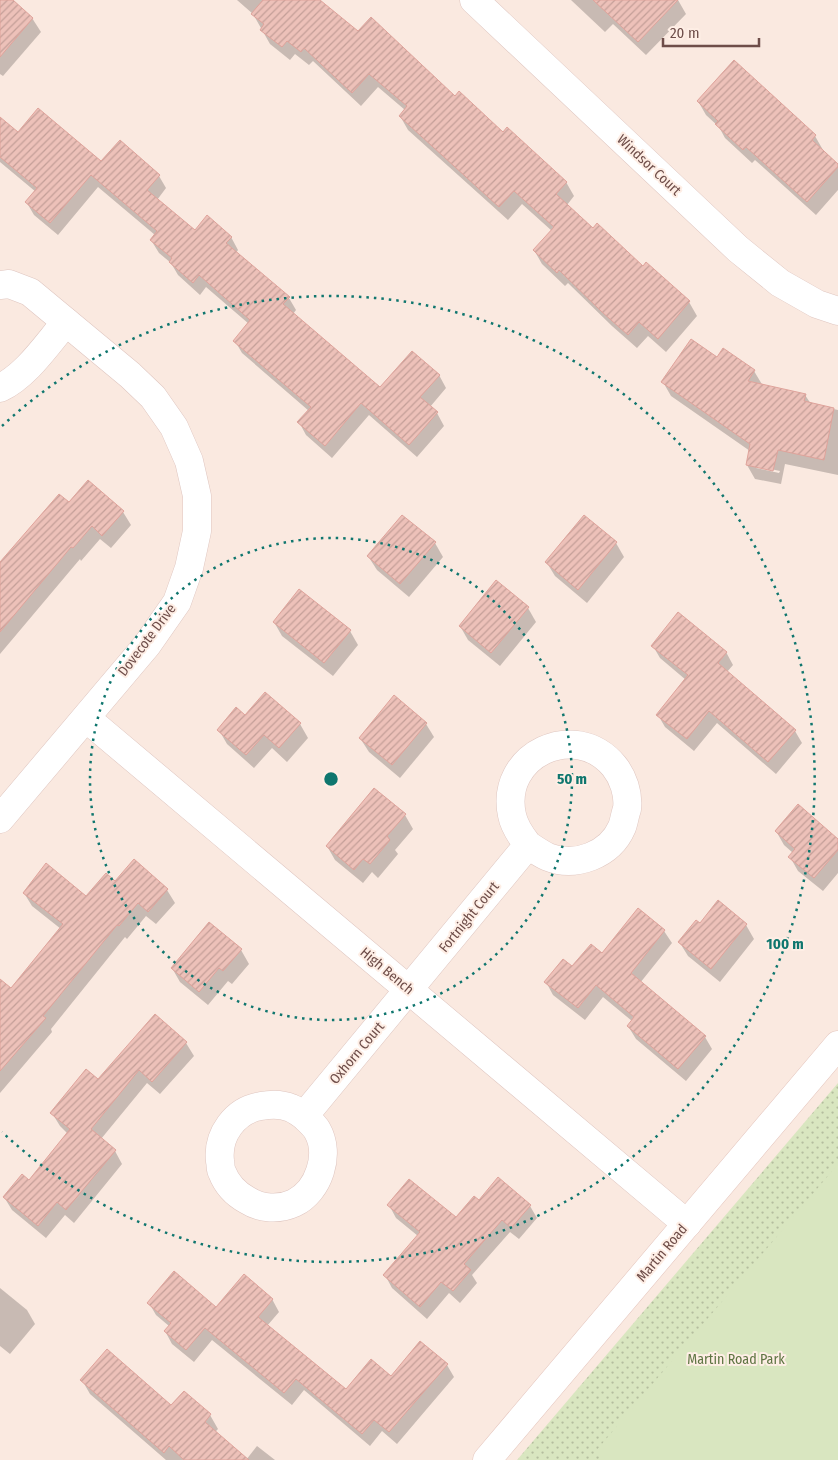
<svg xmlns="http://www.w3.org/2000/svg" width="838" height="1460" viewBox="0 0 838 1460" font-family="'Fira Sans Condensed',sans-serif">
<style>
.green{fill:url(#green-dots)}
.pitch{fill:#d9e6c0}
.shadow{fill:#0003;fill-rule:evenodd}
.building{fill:url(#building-hatch);stroke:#dfa39b}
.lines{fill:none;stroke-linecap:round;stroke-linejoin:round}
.street-casing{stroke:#dfc6c0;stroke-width:29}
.secondary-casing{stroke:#e4c5bd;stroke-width:29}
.street{stroke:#fff;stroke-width:28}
.secondary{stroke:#fff;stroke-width:28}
.ring{fill:none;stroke:#0f766e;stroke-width:2.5;stroke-dasharray:2.5 5}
.labels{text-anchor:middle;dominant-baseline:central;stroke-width:4;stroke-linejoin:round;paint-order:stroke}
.street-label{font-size:14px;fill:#6e4d49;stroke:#feeee5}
.park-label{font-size:14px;fill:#5e7442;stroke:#feeee5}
.centre{fill:#0f766e;stroke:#feeee5;stroke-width:2.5}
.ring-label{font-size:15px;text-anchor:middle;font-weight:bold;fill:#0f766e;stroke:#feeee5;stroke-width:4;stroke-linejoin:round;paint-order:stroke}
</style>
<defs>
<pattern id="green-dots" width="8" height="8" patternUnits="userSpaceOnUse" patternTransform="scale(1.25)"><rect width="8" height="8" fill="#d9e6c0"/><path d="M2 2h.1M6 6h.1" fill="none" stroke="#b4bd9e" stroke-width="1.8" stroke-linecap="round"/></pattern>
<pattern id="building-hatch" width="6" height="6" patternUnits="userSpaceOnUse" patternTransform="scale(1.25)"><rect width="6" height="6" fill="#edc1b9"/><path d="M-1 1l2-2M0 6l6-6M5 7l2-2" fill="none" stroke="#c49f98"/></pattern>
</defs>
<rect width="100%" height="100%" fill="#fae9e0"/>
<!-- green -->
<polygon class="green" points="838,1083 838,1460 517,1460"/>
<!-- pitch -->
<polygon class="pitch" points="838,1164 838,1460 606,1460 596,1451"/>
<!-- shadow -->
<g class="shadow">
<polygon points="0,0 11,0 32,18 41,32 3,76 0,74"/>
<polygon points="237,0 318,0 358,33 455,98 566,182 574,196 567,205 593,230 643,268 646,264 689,302 697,316 666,352 648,336 637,348 612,326 568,283 565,286 542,264 534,250 552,231 522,204 508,220 408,130 400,116 405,110 378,87 361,106 313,61 309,65 295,54 290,60 270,44 253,14"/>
<polygon points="571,0 678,0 686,14 646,55 613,24 605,32"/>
<polygon points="698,101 815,136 823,150 838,165 838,190 816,215 755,160 752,163 725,138 719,127 706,115"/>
<polygon points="18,134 101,163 159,176 166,188 157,200 195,231 231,237 238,250 236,253 289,298 296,310 293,314 380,389 439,375 446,388 430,407 437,413 444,426 417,457 369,415 332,458 306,435 299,422 309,411 242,353 235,341 249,324 206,287 200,295 178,275 171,263 159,253 151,240 155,235 98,187 58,235 34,215 27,203 36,192 0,162 0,138"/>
<path d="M724,350l30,21 9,15 42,9 6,9 27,6v65l-53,-11 -4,20 -26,-5 -8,-14 3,-14 -79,-55 -8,-14 54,-23zM756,466l24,5 -1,2 -23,-5z"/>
<polygon points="69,504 123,512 131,525 111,548 100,539 81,561 80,559 0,654 0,564"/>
<polygon points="435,543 443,557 409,597 377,570 368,556"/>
<polygon points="616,543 624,557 587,603 555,576 547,563"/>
<polygon points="528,608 536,622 500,666 468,640 460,626"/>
<polygon points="274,622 350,631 358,645 333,676 282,636"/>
<polygon points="653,646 726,652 733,665 727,672 795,731 802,743 776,774 717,723 694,751 665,727 658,715 686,680 660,658"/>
<polygon points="245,716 300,724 308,738 287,762 272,748 254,768 227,744 219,730"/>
<polygon points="426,724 434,737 400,778 369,752 360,738"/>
<polygon points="405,815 413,829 395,850 398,854 378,878 372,872 363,883 335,860 327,846"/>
<polygon points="776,831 838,841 838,873 823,891 798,871 790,857 793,853 784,845"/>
<polygon points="115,883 167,890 175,903 156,924 146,916 127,939 125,937 51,1029 52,1032 0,1093 0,1000 11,990 61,929 32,906 24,893 86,898"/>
<polygon points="718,902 746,925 754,939 720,982 688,956 680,943 700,925"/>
<polygon points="664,931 672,943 640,983 705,1037 712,1049 686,1081 636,1039 628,1026 632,1021 603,997 585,1020 553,995 546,982 602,954"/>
<polygon points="241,950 249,964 232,984 228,981 208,1005 180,982 172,968"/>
<polygon points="186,1043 194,1056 160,1094 147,1083 101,1139 115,1151 122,1164 74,1223 65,1215 46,1238 12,1210 4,1197 29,1182 68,1134 60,1126 52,1113 98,1080"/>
<polygon points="479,1201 530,1206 537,1218 519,1239 510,1232 472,1275 477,1283 460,1303 449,1293 427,1319 392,1288 385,1275 418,1236 396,1218 389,1205 456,1219"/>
<polygon points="0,1288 27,1310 35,1324 10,1354 0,1346"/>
<polygon points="272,1299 279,1312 267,1326 346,1391 391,1377 447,1365 454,1377 397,1444 382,1431 370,1446 304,1390 292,1405 212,1340 194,1362 172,1344 165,1331 169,1326 156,1315 149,1303 216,1309"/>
<polygon points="82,1380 172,1407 210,1415 218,1429 215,1432 231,1460 166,1460 90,1394"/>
<polygon points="257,1446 275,1460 246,1460"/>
</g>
<!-- building -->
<g class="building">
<polygon points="0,0 13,0 33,18 0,57"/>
<polygon points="263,0 320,0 358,31 371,17 455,96 459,91 503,132 507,127 567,182 556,194 593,228 597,223 643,266 646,262 690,301 658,339 639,322 628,335 602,312 559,270 557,273 533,250 554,227 514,191 499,207 399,116 407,106 369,74 352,93 304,48 301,52 287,41 282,47 260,30 264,24 251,14"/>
<polygon points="593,0 678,0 638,42"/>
<polygon points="734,60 816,135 812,140 838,164 838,167 807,202 746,147 743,150 715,124 718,121 697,101"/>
<polygon points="38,108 101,161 120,140 160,175 147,190 195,230 207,215 232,237 226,243 290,297 283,304 380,387 412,351 440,375 420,397 438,412 409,445 361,403 325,446 297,422 311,407 233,341 250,320 199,275 193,283 169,262 172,258 150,240 157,231 91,175 50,223 25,202 37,188 0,157 0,117 18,132"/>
<polygon points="691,339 717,357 723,348 755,370 748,381 806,394 804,401 834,408 824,460 778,450 773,471 746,465 750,444 661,382"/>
<polygon points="88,480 124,511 102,536 92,526 73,548 71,547 0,632 0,562 59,494 69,502"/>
<polygon points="402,515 436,542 400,584 367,556"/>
<polygon points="584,515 617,542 578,590 545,562"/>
<polygon points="496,580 529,607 491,653 459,626"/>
<polygon points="299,589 351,630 324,663 273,622"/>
<polygon points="678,612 727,652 718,663 796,730 768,762 709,711 687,739 656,715 688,675 651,646"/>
<polygon points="265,692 301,723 279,748 264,735 246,755 217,730 236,707 245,715"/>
<polygon points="394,695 427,723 392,765 359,738"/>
<polygon points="374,788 406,814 387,836 390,840 370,864 363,859 354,870 326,846"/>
<polygon points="798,804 838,839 838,850 814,878 788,857 795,849 775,831"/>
<polygon points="134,859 168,889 148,912 138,903 119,926 117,925 43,1016 46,1018 0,1071 0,979 11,988 63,924 23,893 46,863 86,896 106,873 115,881"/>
<polygon points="718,900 747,924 711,969 678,942 696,920 700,923"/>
<polygon points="638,908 665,930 631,973 706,1036 678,1069 627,1026 634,1017 596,985 578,1008 544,982 563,959 572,966 591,944 602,953"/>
<polygon points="209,922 242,949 223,971 219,968 199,992 171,968"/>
<polygon points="155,1014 187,1042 152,1082 139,1070 91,1129 116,1150 66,1210 57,1202 38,1226 3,1197 22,1174 29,1180 70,1129 50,1113 86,1069 98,1079"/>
<polygon points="498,1177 531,1205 511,1228 502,1220 464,1264 471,1270 453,1291 441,1282 420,1307 383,1275 420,1232 387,1205 409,1179 456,1217 474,1196 479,1200"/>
<polygon points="174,1271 216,1307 244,1274 273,1299 258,1317 346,1389 371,1359 391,1376 420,1341 448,1364 389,1432 374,1420 362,1434 296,1379 284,1393 205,1328 186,1350 164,1331 171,1323 147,1303"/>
<polygon points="107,1349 171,1405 184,1391 211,1414 205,1422 249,1460 184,1460 169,1446 164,1453 80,1380"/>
</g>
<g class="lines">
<defs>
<g id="street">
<polyline points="474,0 738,249 780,283 817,304 838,311"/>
<polyline points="0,285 9,284 30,292 130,375 153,397 174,427 189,461 197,496 197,531 189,568 177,602 147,645 0,819"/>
<path d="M0,388c27,-13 47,-44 66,-66"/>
<polyline points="86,718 687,1224"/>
<path d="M304,1116c4,4 10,9 13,14 14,24 2,61 -23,73 -15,7 -33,6 -47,-3 -11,-6 -20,-15 -25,-28 -2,-3 -1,-7 -2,-11 -3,-26 15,-51 41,-55 10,-2 21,-2 30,2 5,2 9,5 13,8l224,-271c6,4 13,9 20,12 27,11 62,-2 74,-30 2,-5 3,-13 5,-18 2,-15 -4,-32 -13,-43 -39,-47 -115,-11 -102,49 2,11 9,21 16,30"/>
</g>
<polyline id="secondary" points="487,1460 838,1045"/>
</defs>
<!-- street casing -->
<use href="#street" class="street-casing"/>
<!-- secondary casing -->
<use href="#secondary" class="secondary-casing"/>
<!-- street -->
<use href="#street" class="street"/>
<!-- secondary -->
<use href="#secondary" class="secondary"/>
</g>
<!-- distance rings -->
<g class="ring">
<circle cx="331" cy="779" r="241"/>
<path d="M2 426A483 483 0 1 1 2 1132"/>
</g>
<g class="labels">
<!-- street labels -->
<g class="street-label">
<text transform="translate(649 165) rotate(43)">Windsor Court</text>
<text transform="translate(147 640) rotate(-53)">Dovecote Drive</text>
<text transform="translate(469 917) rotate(-51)">Fortnight Court</text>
<text transform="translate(387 971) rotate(40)">High Bench</text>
<text transform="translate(357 1053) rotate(-50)">Oxhorn Court</text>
<text transform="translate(662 1253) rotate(-50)">Martin Road</text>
</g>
<!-- park labels -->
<g class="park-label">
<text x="736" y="1359">Martin Road Park</text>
</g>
</g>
<circle cx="331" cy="779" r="8" class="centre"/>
<g class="ring-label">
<text x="572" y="784">50 m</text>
<text x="785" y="949">100 m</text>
</g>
<!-- scale -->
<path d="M663 38v8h96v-8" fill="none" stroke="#6e4d49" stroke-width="2.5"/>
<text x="670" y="38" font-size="15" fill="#6e4d49" stroke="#feeee5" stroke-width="4" paint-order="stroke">20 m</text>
</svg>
